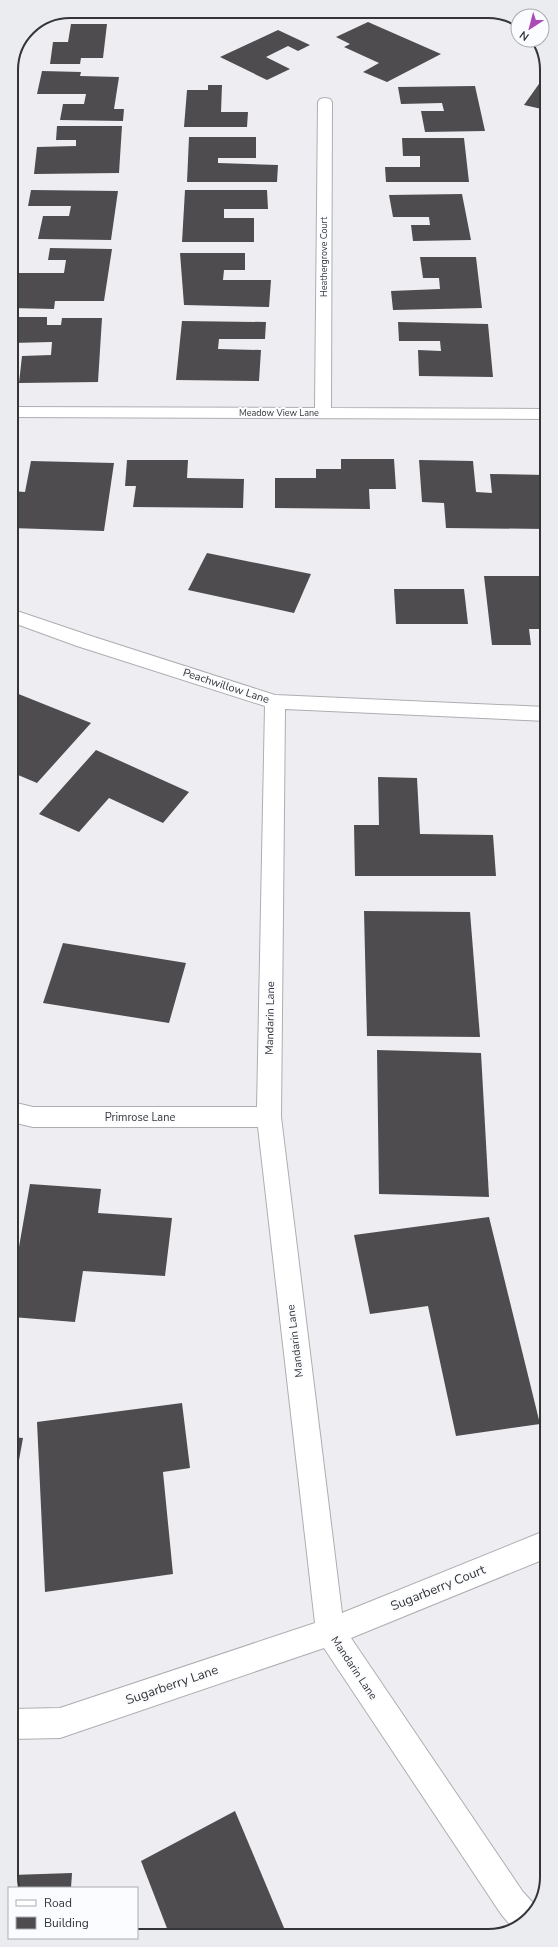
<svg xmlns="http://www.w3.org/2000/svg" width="558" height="1947" viewBox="0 0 558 1947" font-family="'Nunito Sans',sans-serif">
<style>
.building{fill:#4e4c4f}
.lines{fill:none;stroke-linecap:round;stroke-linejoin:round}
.minor-casing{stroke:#adaeb2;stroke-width:2}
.minor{fill:#fff;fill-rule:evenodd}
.labels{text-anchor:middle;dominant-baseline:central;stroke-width:4;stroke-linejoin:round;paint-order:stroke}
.far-street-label{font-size:9px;fill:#343536;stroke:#fbfcff}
.street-label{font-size:11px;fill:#343536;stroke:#fbfcff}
.near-street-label{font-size:13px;fill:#343536;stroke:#fbfcff}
.rim{fill:none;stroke:#343536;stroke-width:2}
</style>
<rect width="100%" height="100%" fill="#eeeef2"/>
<!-- building -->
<g class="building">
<polygon points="453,11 493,11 492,15"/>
<polygon points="368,22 441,54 387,82 363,72 379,63 344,47 350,44 336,37"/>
<polygon points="71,24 107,24 103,58 81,58 80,64 50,64 53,42 68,42"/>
<polygon points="278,30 310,45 298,51 288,46 266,57 290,69 267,80 220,57"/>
<polygon points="42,71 81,72 80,76 119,77 114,109 124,109 123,121 60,120 63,104 84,104 86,94 37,94"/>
<polygon points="546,74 546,110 524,105"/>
<polygon points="208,85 222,85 221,112 248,112 247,127 184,127 187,90 208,90"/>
<polygon points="475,86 485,131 425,132 421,111 444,111 442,103 401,104 398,87"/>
<polygon points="57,126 122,126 119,173 34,174 37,147 76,146 76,140 56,140"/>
<polygon points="541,128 546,128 546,153 545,153"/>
<polygon points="189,137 256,137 256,158 218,158 218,163 278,165 277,182 187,182"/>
<polygon points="402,138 464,138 469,182 386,182 385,167 420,167 420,156 403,156"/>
<polygon points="31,190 118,191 111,240 38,239 43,216 69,216 71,206 28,206"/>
<polygon points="185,190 267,190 268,209 224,209 224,218 254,218 254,242 182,242"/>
<polygon points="462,194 471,240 413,241 411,225 430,225 429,217 393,217 389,195"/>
<polygon points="50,248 112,249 104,301 55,301 54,309 11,308 11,299 17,273 64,273 66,260 48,260"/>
<polygon points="180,253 245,253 245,270 224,270 223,280 271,280 269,307 184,305"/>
<polygon points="420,257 476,257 482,308 393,310 391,291 440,289 439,278 423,278"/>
<polygon points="11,317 47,317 47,325 61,325 62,318 102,318 98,382 19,383 22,356 51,355 52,342 11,343"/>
<polygon points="182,321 266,322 265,339 219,339 218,349 261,350 259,381 176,380"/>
<polygon points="398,322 488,324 493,377 419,376 418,350 441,351 440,341 399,341"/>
<polygon points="341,459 394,459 396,489 369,489 370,509 275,508 275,478 316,478 316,469 341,469"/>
<polygon points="127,460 188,460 187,478 244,479 243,508 133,507 136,486 125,486"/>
<polygon points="419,460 473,461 476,492 492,493 490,474 546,475 546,529 446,528 444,503 422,502"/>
<polygon points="31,461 114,463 104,531 11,528 11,491 25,492"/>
<polygon points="207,553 311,574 294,613 188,590"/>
<polygon points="484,576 546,576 546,629 529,629 531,645 492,645"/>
<polygon points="394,589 464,589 468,624 396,624"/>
<polygon points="11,691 91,723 37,783 11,772"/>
<polygon points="96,750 189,792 163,823 109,798 79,832 39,814"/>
<polygon points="378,777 417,778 420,834 493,835 496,876 355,876 354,825 379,825"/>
<polygon points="364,911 470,912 480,1037 367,1036"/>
<polygon points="63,943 186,963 169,1023 43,1003"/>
<polygon points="377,1050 481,1053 489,1197 379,1194"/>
<polygon points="30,1184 101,1189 98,1213 172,1218 165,1276 83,1271 75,1322 12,1317 12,1287"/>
<polygon points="489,1217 540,1424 456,1436 428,1306 370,1314 354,1235"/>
<polygon points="182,1403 190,1468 163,1472 173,1574 45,1592 37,1422"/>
<polygon points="12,1437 23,1438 13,1493 12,1493"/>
<polygon points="235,1811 287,1935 170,1936 141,1861"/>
<polygon points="72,1873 71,1888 12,1888 12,1875"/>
</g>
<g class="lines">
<defs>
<g id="minor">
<polygon points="325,98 330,99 332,102 331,408 546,409 546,419 11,417 11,407 315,408 318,102 320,99"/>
<polygon points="11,609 91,636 275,695 546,707 546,721 285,709 281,1117 342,1613 547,1530 547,1558 351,1638 523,1892 537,1907 535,1913 512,1927 501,1914 324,1648 60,1738 12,1739 12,1709 60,1708 315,1623 258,1127 33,1127 12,1122 12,1102 33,1107 257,1107 265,706 77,646 11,622"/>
</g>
</defs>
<!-- minor casing -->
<use href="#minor" class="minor-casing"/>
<!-- minor -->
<use href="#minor" class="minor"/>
</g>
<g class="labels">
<!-- far-street labels -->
<g class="far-street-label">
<text transform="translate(324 257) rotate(-90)">Heathergrove Court</text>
<text x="279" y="413">Meadow View Lane</text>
</g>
<!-- street labels -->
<g class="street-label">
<text transform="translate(226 686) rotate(18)">Peachwillow Lane</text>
<text transform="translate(270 1018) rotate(-89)">Mandarin Lane</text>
<text x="140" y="1117">Primrose Lane</text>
<text transform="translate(295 1341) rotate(-97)">Mandarin Lane</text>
<text transform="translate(354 1668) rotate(56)">Mandarin Lane</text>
</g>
<!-- near-street labels -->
<g class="near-street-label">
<text transform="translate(438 1588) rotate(-22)">Sugarberry Court</text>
<text transform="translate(172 1685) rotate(-19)">Sugarberry Lane</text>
</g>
</g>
<!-- crop -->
<path d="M0 0H558V1947H0ZM70 18H488A52 52 0 0 1 540 70V1877A52 52 0 0 1 488 1929H70A52 52 0 0 1 18 1877V70A52 52 0 0 1 70 18Z" fill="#ebecef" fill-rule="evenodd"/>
<path class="rim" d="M70 18H488A52 52 0 0 1 540 70V1877A52 52 0 0 1 488 1929H70A52 52 0 0 1 18 1877V70A52 52 0 0 1 70 18Z"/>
<!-- legend -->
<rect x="8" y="1887" width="130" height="52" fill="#fbfcff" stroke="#abacaf"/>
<rect x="16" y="1900" width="20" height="6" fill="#ffffff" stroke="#abacaf"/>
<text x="44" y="1907" font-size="12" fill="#343536">Road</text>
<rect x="16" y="1917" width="20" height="12" fill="#4e4c4f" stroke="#abacaf"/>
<text x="44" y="1927" font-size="12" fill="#343536">Building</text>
<!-- north arrow -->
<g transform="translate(530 28) rotate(216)"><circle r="19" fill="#fbfcff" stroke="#abacaf"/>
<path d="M0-3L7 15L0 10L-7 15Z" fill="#ab4cb5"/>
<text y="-6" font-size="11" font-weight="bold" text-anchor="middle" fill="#343536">N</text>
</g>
</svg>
